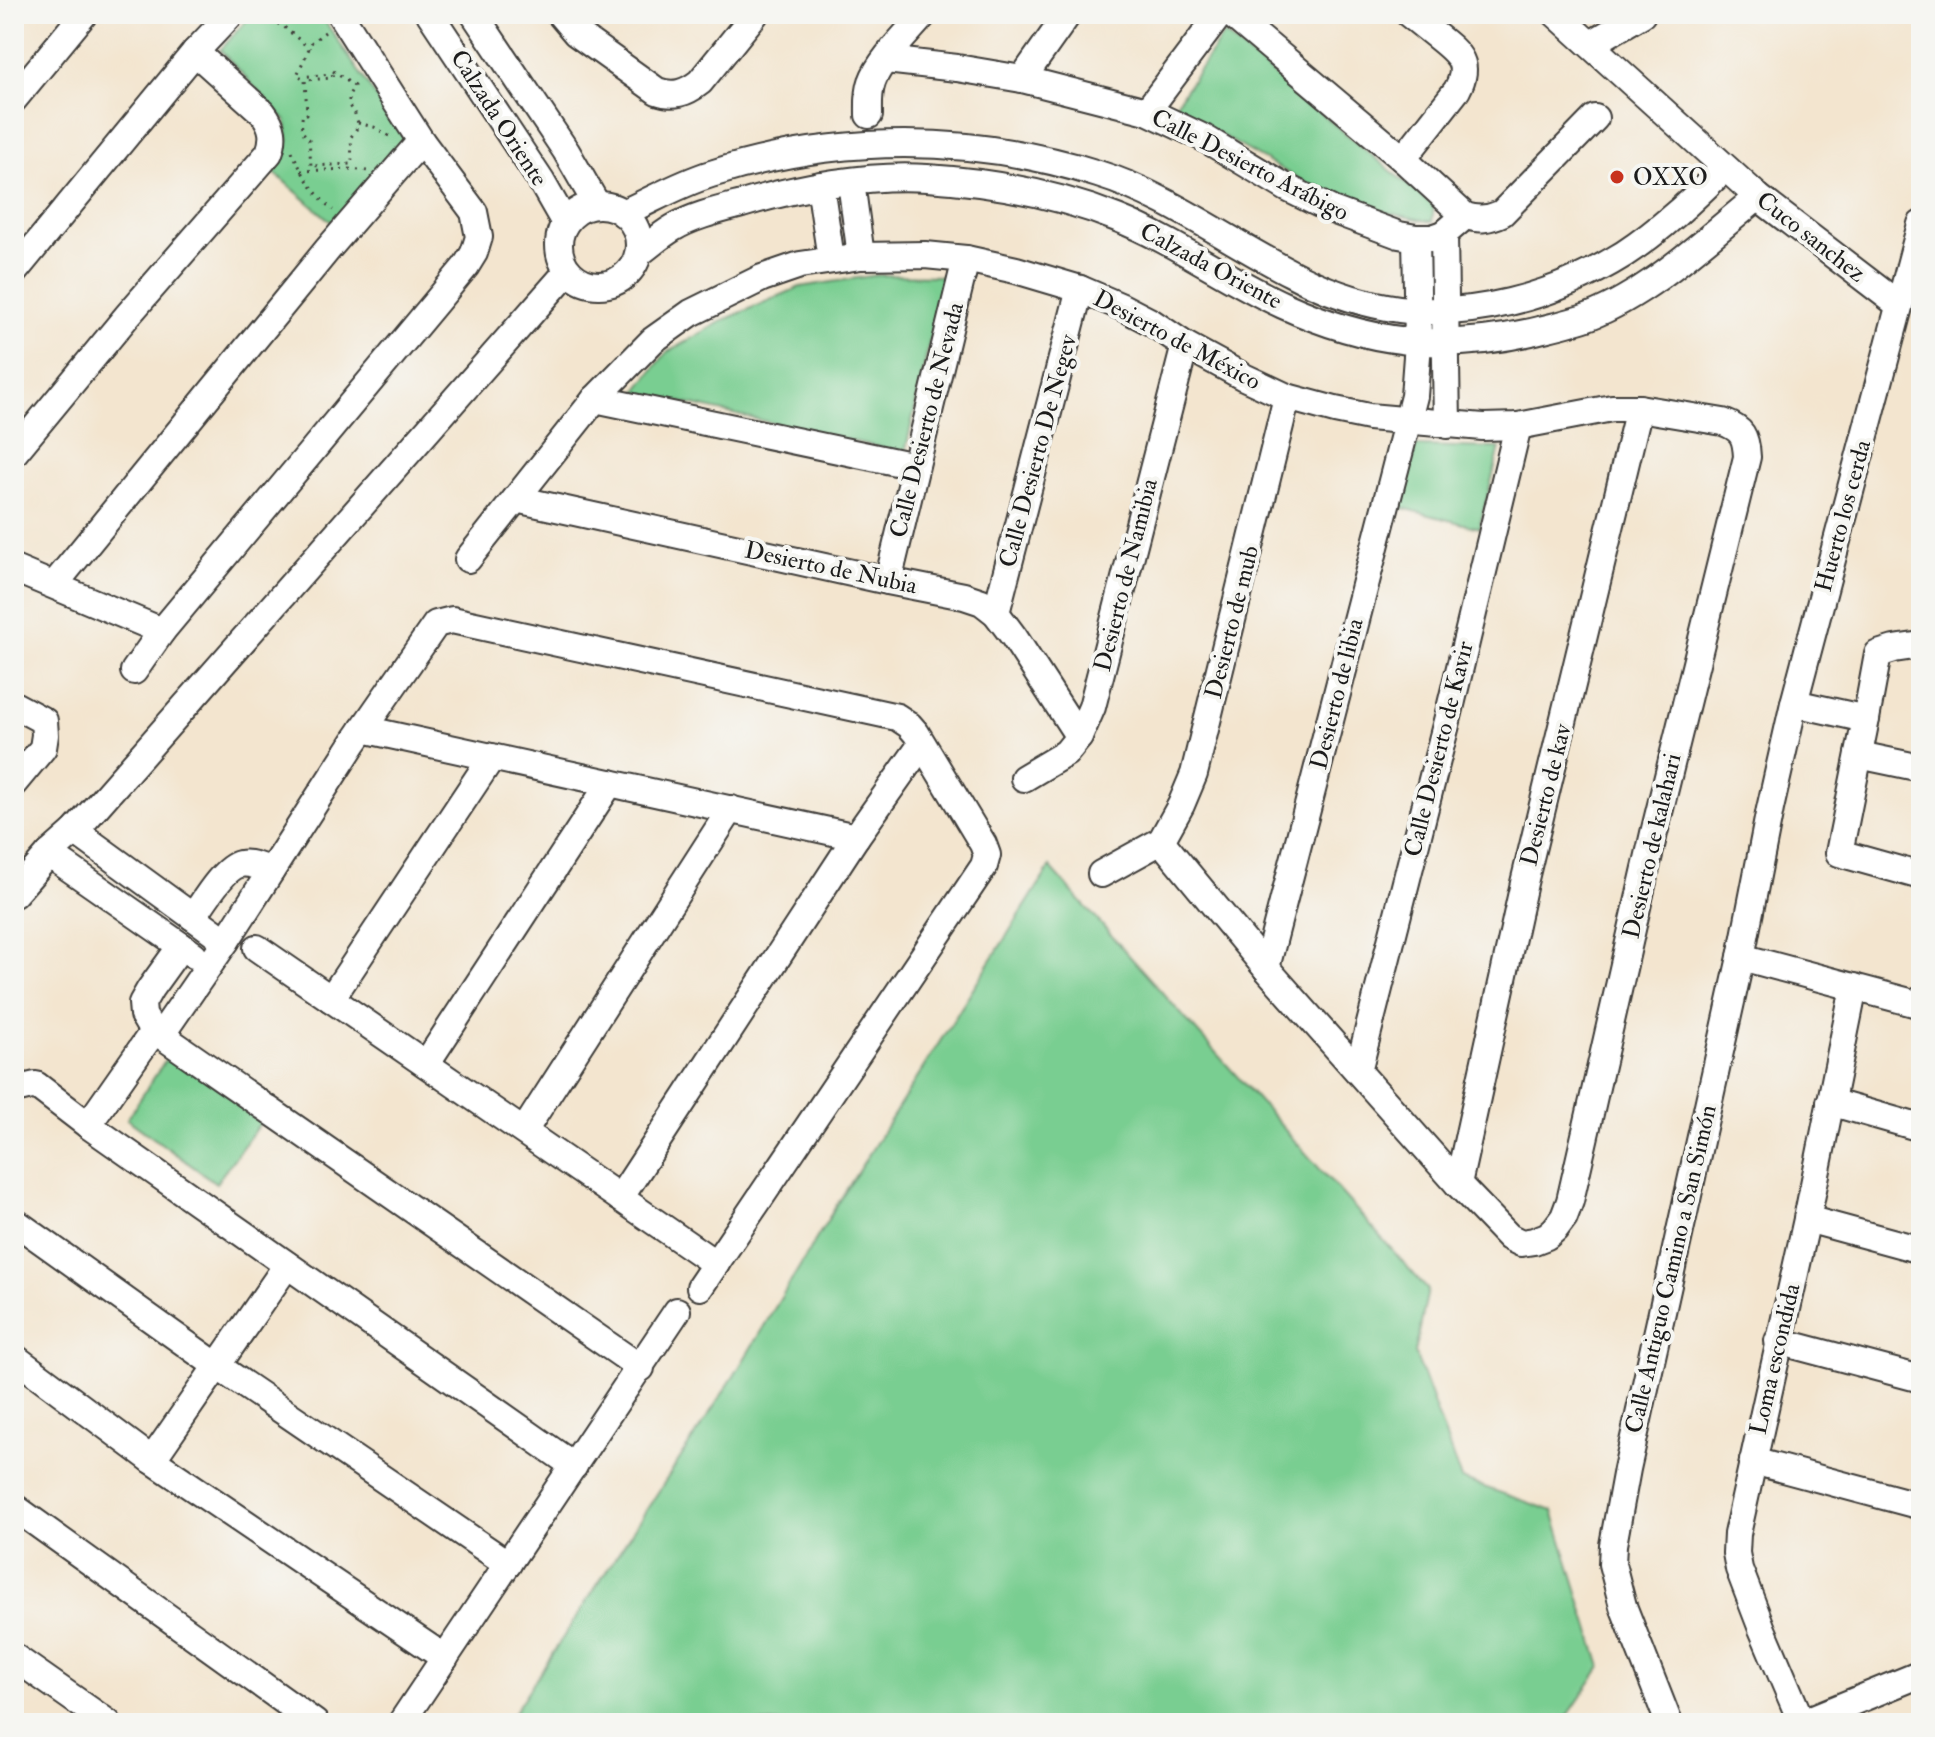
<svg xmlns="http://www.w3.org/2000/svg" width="1935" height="1737" viewBox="0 0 1935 1737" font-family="'IM FELL Double Pica',serif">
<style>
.green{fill:#79ce91;stroke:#4a7556;stroke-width:2}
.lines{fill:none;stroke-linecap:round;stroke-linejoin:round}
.minor-casing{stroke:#3c3a37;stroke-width:30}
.path{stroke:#3c3a37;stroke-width:3;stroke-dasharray:2 6;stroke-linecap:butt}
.minor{stroke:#fff;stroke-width:26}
.poi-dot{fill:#c8321e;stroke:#f6f6f2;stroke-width:3}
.labels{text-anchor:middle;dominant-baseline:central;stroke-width:8;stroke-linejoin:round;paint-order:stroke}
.street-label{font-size:24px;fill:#1c1c1c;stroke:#f6f6f2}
.poi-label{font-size:24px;fill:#1c1c1c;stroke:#f6f6f2;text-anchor:start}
</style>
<rect width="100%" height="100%" fill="#f6f6f2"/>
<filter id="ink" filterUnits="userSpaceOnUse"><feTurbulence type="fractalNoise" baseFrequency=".0125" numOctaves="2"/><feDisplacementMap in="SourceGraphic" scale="16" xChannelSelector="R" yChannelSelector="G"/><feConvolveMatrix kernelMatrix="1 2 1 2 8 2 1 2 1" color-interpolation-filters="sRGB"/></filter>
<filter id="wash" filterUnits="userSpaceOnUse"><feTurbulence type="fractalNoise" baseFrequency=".006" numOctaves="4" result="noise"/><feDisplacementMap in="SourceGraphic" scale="32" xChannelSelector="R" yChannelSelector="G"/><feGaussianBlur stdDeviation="1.8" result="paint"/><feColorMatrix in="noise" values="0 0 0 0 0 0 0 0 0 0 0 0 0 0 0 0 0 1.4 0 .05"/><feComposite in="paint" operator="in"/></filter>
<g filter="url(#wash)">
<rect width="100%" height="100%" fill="#f3e5cf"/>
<!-- green -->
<g class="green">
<polygon points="252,14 320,14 408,144 336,226 271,170 288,143 286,121 220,50"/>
<polygon points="1224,34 1434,206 1432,222 1341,203 1173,108"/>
<polygon points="877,275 944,276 905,453 636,392 666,353 726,319 800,287"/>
<polygon points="1416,446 1500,448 1479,528 1399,507"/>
<polygon points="1050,867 1428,1290 1415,1353 1461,1479 1553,1511 1601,1667 1563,1723 507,1723 734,1376 833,1211"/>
<polygon points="170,1053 263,1119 216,1183 127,1119"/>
</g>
</g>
<g filter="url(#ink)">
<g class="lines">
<defs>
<g id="minor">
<polyline points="430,14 541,181 565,223"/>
<polyline points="474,14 566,151 597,205"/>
<path d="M560,14l16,19 81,58c17,6 29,2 43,-9l55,-68"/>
<path d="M1231,14l172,145 62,57c15,4 24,3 37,-3l93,-95"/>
<polyline points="1556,14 1758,197 1899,305"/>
<polyline points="1591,44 1642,14"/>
<polyline points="886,60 957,68 1022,79 1147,111 1204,138 1287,188 1332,210 1399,235 1416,238 1432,238 1444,234 1465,216"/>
<polyline points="1022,79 1068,14"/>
<polyline points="14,99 84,14"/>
<polyline points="1147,111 1220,14"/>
<path d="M869,115c0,-11 -1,-22 3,-33 7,-21 37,-50 52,-68"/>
<path d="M1403,159l54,-69c14,-26 2,-36 -18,-52 -10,-8 -20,-16 -30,-24"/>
<polyline points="851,182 861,256"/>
<polyline points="820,185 831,259"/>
<circle cx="599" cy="245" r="40"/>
<path d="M623,213c29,-13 58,-30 88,-39 125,-40 262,-40 387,0 69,21 128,66 193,99 30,16 63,28 96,34 79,15 170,-11 237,-53 37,-24 69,-55 101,-86"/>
<polyline points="1444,234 1447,425"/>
<path d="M639,253c11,-8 22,-18 34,-25 20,-12 46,-18 69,-24 56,-17 127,-30 185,-26 64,4 130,16 190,40 58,23 109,61 166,87 85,39 158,47 248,27 20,-5 40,-9 59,-16 61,-24 117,-78 168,-119"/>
<polyline points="14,272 195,52 231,14"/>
<polyline points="595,399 915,466"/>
<path d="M14,453l114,-138 141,-162c6,-16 4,-27 -6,-40l-68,-61"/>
<polyline points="516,499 888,581 964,596 982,602 996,613 1014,637 1079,737"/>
<path d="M468,559l127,-160 58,-59 38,-27 71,-35 38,-13 61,-9 64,-1 41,4 50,11 64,19 42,18 29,15 34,23 59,32 43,20 48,13 34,7 114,10 35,-1 94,-18h27l84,14c19,7 23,14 24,35l-93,376 -84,368 -6,16 -9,12 -8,7 -13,5 -13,2 -12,-6 -51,-53 -192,-216 -105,-127"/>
<polyline points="14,569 162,631"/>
<polyline points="888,581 966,259"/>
<polyline points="54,585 328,249 421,141"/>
<polyline points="996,613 1080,289"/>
<polyline points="134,671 162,631 466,266 474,253 479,237 474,212 421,141 340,14"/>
<polyline points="1794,703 1866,719 1839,853 1921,876"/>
<polyline points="14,705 44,721 45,735 43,748 14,783"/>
<polyline points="1866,719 1878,654 1894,649 1921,645"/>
<polyline points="363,729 856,837"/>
<polyline points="1859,755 1921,768"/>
<polyline points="1024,778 1066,753 1079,737 1092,707 1185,345"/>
<polyline points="75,831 226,941"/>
<polyline points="49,854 194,955"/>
<polyline points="1101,874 1161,841 1181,805 1194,774 1287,397"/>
<polyline points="14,894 49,854 75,831 568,271"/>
<path d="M193,917c10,-14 30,-49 47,-53 10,-2 21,3 31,7"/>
<polyline points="181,946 150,989 142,1003 143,1015 153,1032 161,1035 641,1368"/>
<polyline points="257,948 716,1264"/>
<polyline points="1741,957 1921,1005"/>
<polyline points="1266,968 1414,396 1418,343 1416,238"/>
<polyline points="331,999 492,757"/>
<polyline points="161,1035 226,941 354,742 436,624 452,620 897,717 909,725 916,733 983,844 987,855 984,866 700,1287"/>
<polyline points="426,1064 610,783"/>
<polyline points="1358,1071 1449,713 1518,426"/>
<polyline points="14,1090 36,1085 88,1125 574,1466"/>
<polyline points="1830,1102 1921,1128"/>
<polyline points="88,1125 153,1032"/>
<polyline points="524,1131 731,809"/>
<polyline points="1458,1184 1524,883 1639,408"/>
<polyline points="620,1198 856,837 922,744"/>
<polyline points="1807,1219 1921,1250"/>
<polyline points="14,1221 217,1366 508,1564"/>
<polyline points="1778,1341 1921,1379"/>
<polyline points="14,1357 152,1460 445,1658"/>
<polyline points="152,1460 287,1265"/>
<polyline points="1753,1461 1921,1506"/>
<polyline points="14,1507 315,1723"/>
<polyline points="14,1657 108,1723"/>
<polyline points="401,1723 677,1311"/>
<polyline points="1669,1723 1623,1606 1612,1564 1613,1545 1627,1469 1741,957 1770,809 1794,703 1921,224"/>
<polyline points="1801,1723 1921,1674"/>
<polyline points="1802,1723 1762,1629 1739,1569 1736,1553 1737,1534 1807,1219 1854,987"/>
</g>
</defs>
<!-- minor casing -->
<use href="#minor" class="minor-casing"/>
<!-- path -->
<g class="path">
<polyline points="266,14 269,20 283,26 310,49"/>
<polyline points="325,32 312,42 297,75 301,77 331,74"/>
<path d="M333,71l21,15 -5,9v11l6,8 3,9 -2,7 -5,7 1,27 -41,2 -2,-27c-9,-6 -8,-17 -6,-25h4l-2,-34 27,-2z"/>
<polyline points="358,123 374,127 389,136"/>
<path d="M292,151c10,23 22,43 41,59"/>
<polyline points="301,171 349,169 368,171"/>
</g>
<!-- minor -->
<use href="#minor" class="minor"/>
</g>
</g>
<!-- markers -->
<circle class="poi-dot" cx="1617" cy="177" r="8"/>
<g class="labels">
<!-- street labels -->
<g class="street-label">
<text transform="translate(499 118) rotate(57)">Calzada Oriente</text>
<text transform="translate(1250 165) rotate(27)">Calle Desierto Arábigo</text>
<text transform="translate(1811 237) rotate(38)">Cuco sanchez</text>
<text transform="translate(1211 266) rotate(28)">Calzada Oriente</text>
<text transform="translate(1177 340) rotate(28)">Desierto de México</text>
<text transform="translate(927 420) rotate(-76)">Calle Desierto de Nevada</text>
<text transform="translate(1038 451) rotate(-75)">Calle Desierto De Negev</text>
<text transform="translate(1843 516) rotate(-75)">Huerto los cerda</text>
<text transform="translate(831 568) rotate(12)">Desierto de Nubia</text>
<text transform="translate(1126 575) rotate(-76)">Desierto de Namibia</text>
<text transform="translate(1232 622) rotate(-76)">Desierto de mub</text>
<text transform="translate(1337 694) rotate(-76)">Desierto de libia</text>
<text transform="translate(1439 749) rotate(-76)">Calle Desierto de Kavir</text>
<text transform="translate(1546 795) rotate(-76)">Desierto de kav</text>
<text transform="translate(1652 846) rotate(-77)">Desierto de kalahari</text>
<text transform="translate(1671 1269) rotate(-77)">Calle Antiguo Camino a San Simón</text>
<text transform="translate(1775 1359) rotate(-77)">Loma escondida</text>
</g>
<!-- poi labels -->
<g class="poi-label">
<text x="1633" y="177">OXXO</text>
</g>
</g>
<!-- margin -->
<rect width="1935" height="1737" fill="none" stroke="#f6f6f2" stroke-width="48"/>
</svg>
